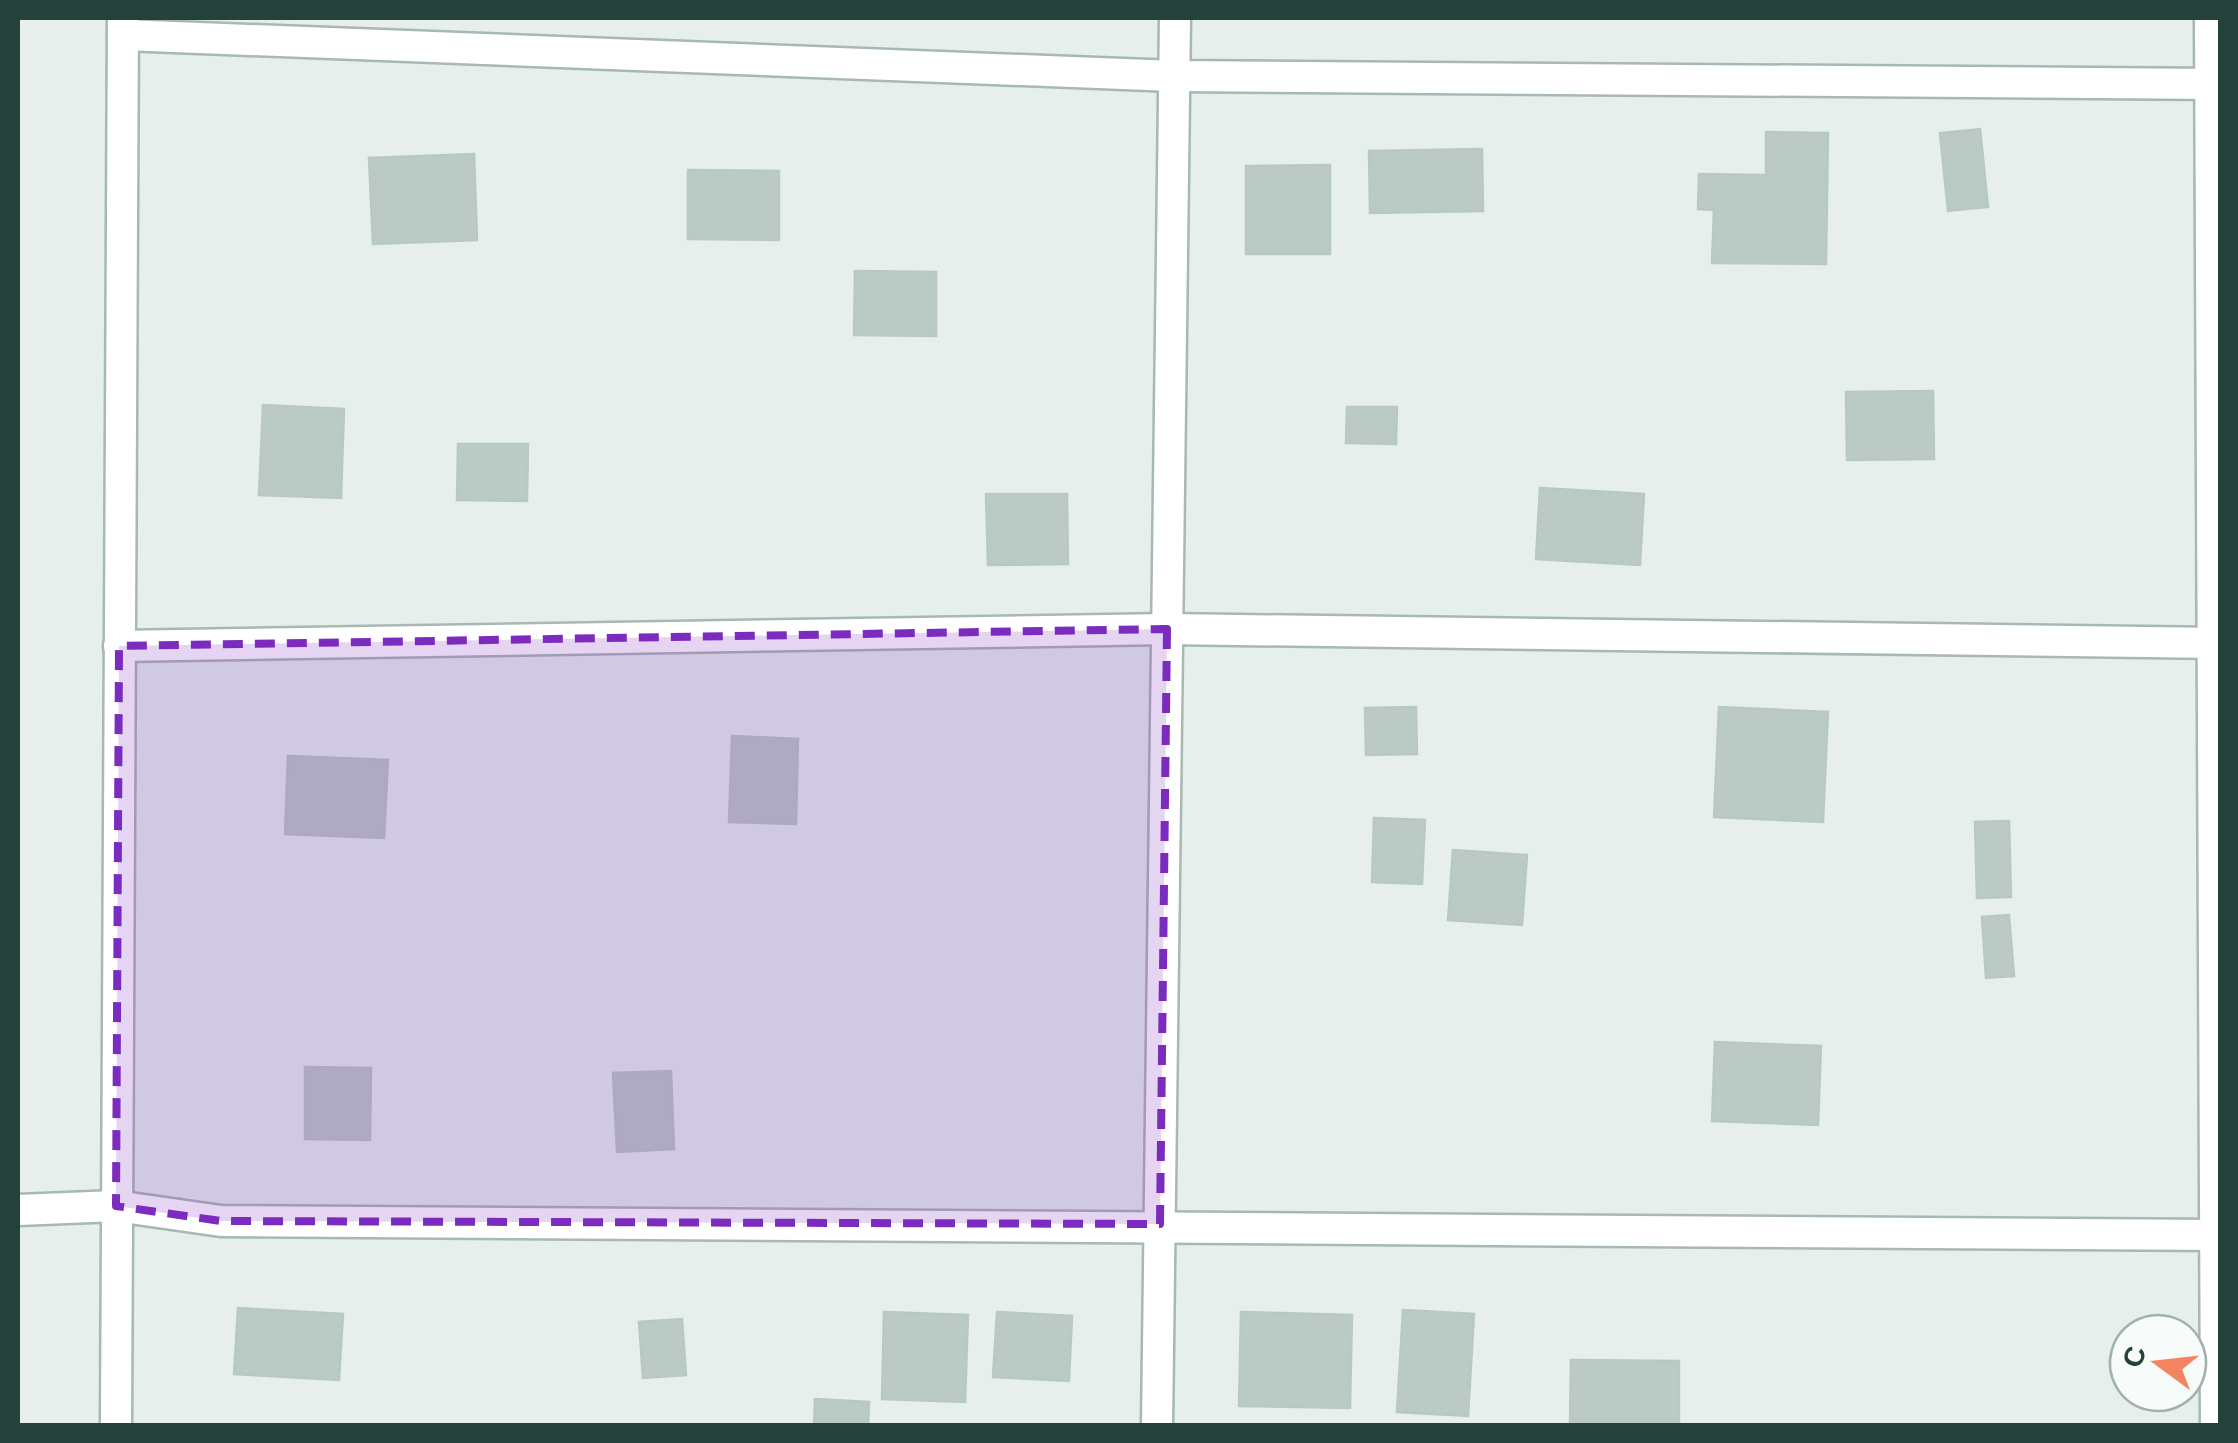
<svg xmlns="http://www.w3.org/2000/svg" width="2238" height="1443" viewBox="0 0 2238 1443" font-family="Arial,sans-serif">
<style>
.building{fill:#bbcac4;stroke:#b8c9c2;stroke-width:2.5}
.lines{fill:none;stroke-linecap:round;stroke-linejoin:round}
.minor-casing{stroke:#a8b8b2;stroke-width:35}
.minor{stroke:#fff;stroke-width:30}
.marked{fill:#7b2cbf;fill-opacity:0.2;stroke:#7b2cbf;stroke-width:8;stroke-dasharray:20 12;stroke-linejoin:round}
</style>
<rect width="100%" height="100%" fill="#e6efeb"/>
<!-- building -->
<g class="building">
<polygon points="1980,129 1988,207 1948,211 1940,133"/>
<polygon points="1766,132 1828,133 1826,264 1712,263 1714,210 1698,209 1699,174 1766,175"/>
<polygon points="1482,149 1483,211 1370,213 1369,151"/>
<polygon points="474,154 477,240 373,244 369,158"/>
<polygon points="1330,165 1330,254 1246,254 1246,166"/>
<polygon points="688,170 779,171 779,240 688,239"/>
<polygon points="855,271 936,272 936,336 854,335"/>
<polygon points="1933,391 1934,459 1847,460 1846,392"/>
<polygon points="263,405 344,409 341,498 259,495"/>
<polygon points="1347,407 1397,407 1396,444 1346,443"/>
<polygon points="458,444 528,444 527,501 457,500"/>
<polygon points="1540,488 1644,494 1640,565 1536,559"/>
<polygon points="986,494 1067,494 1068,564 988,565"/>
<polygon points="1416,707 1417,754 1366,755 1365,708"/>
<polygon points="1719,707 1828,712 1823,822 1714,817"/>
<polygon points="732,736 798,739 796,824 729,822"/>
<polygon points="288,756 388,760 384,838 285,834"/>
<polygon points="1374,818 1425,820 1422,884 1372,882"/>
<polygon points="2009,821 2011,897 1977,898 1975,822"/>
<polygon points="1453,850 1527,855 1522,925 1448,920"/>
<polygon points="2009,915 2014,976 1986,978 1982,917"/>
<polygon points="1715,1042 1821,1046 1818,1125 1712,1121"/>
<polygon points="305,1067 371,1068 370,1140 305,1139"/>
<polygon points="671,1071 674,1149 617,1152 613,1073"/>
<polygon points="238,1308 343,1314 339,1380 234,1374"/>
<polygon points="1403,1310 1474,1314 1468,1416 1397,1412"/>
<polygon points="884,1312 968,1315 965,1402 882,1399"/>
<polygon points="997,1312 1072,1316 1069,1381 993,1377"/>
<polygon points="1241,1312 1352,1315 1350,1408 1239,1406"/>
<polygon points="682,1319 686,1375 643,1378 639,1322"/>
<polygon points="1571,1360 1679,1361 1679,1426 1570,1426"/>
<polygon points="815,1399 869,1402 868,1426 814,1426"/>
</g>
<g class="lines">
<defs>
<g id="minor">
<polyline points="2210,18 2216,1426"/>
<polyline points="123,35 1174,76 2220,84"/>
<polyline points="119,646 1167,629 2220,643"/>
<polyline points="18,1210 116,1206 221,1221 2220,1235"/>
<polyline points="116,1426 123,19"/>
<polyline points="1157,1426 1175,18"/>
</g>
</defs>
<!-- minor casing -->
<use href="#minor" class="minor-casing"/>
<!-- minor -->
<use href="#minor" class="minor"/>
</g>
<!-- marked area -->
<path class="marked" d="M1167,629l-7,595 -939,-3 -105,-15 3,-560z"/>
<!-- border -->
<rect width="2238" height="1443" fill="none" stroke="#24423a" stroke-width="40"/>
<!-- north arrow -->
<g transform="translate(2158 1363) rotate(285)"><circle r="48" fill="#f7fbf9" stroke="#a3b1ad" stroke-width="2.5"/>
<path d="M0-8L18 38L0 25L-18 38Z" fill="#f4845f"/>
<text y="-15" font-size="28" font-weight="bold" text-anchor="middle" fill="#24423a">С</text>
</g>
</svg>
